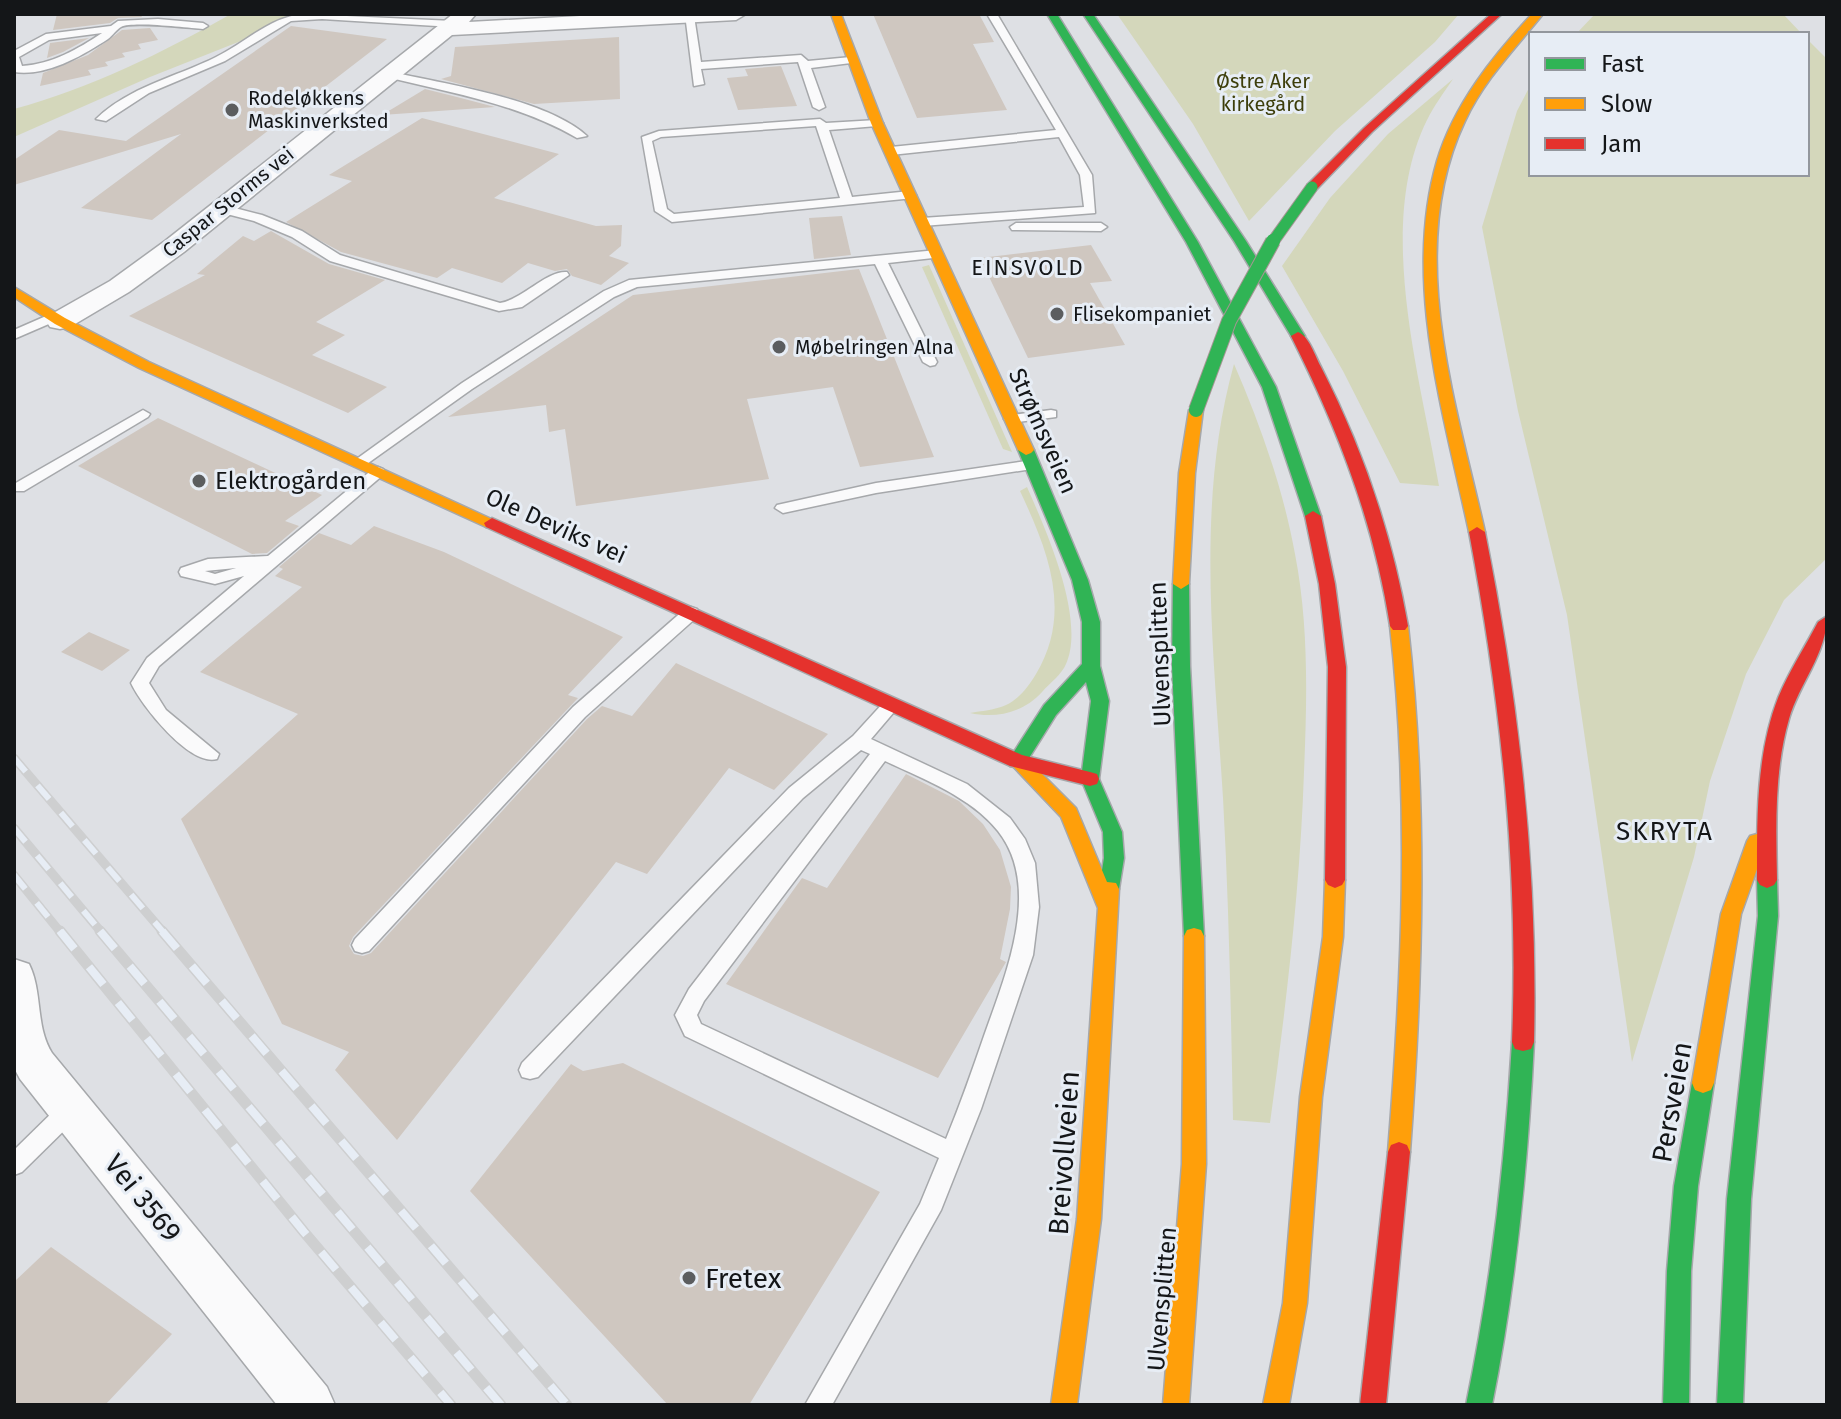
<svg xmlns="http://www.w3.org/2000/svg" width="1841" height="1419" viewBox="0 0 1841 1419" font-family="'Fira Sans',sans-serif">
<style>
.green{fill:#d4d7bb}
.building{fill:#cfc7c0}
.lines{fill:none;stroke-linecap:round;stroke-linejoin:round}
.lane-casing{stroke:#a6a8ab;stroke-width:3}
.street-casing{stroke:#a6a8ab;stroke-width:3}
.fast-casing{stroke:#a6a8ab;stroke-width:3}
.slow-casing{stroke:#a6a8ab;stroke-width:3}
.jam-casing{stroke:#a6a8ab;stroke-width:3}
.lane{fill:#fafafb;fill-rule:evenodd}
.street{fill:#fafafb;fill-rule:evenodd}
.fast{fill:#30b455;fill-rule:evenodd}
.slow{fill:#ff9f0a;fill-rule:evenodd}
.jam{fill:#e5322d;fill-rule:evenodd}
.rail-far1-casing{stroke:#cecfd0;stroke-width:9}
.rail-casing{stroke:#cecfd0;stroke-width:11}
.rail-far1{stroke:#e7edf5;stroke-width:6;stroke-dasharray:18;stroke-linecap:butt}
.rail{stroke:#e7edf5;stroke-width:8;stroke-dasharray:23;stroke-linecap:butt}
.fast-bridge-far1-casing{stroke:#a59593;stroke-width:13;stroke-linecap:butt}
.fast-bridge-casing{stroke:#a59593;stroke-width:16;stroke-linecap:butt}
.fast-bridge-far1{stroke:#30b455;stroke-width:11}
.fast-bridge{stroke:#30b455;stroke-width:14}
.poi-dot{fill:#5b5d5f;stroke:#e7edf5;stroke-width:3}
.labels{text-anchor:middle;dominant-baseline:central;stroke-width:6;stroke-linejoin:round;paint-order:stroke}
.far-park-label{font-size:20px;fill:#3d3e0b;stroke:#e7edf5}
.far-poi-label{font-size:20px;fill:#141618;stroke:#e7edf5;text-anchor:start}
.far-street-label{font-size:20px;fill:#141618;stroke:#e7edf5}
.far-neighbourhood-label{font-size:22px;letter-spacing:2px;fill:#141618;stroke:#e7edf5}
.street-label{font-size:24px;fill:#141618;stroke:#e7edf5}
.poi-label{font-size:24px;fill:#141618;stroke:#e7edf5;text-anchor:start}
.neighbourhood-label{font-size:26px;letter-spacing:2px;fill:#141618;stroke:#e7edf5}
.near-street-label{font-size:28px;fill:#141618;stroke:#e7edf5}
.near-poi-label{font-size:28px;fill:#141618;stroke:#e7edf5;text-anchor:start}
</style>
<rect width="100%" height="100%" fill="#dee0e4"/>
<!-- green -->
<g class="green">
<path d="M231,14h78l-159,63 -136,60v-28c77,-21 148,-56 217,-95z"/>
<polygon points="1117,14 1459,14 1435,42 1335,131 1249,221 1193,124"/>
<polygon points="1595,14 1783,14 1802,34 1576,34"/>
<polygon points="1807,39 1827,59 1827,558 1784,600 1746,674 1710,781 1694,857 1632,1062 1567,615 1518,411 1482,227 1517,111 1531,84 1531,174 1807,174"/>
<path d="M1453,79c-9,13 -19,27 -26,41 -52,105 -7,255 12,366l-39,-3 -57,-112 -61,-105 48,-68 58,-64z"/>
<polygon points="929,265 1012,452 1003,449 922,267"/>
<path d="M1234,364c26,60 49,124 61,190 14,72 12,146 9,218 -4,118 -18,234 -34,351l-37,-3c-2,-107 -4,-215 -10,-322 -9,-144 -28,-294 11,-434z"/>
<path d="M1027,487c19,43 59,132 39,177 -4,10 -16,19 -24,28 -18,20 -45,27 -72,21 11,-2 25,-3 36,-8 13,-6 23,-19 30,-31 37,-62 12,-123 -16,-183z"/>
</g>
<!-- building -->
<g class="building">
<polygon points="57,14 140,14 142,17 118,18 110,23 53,30"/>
<polygon points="873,14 979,14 994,42 973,44 1007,110 917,118"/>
<polygon points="291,26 387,39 152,220 81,208 181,134 14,185 14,160 59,130 126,141"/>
<polygon points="150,28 158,40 138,44 141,49 122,53 125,57 105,62 108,66 88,70 91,75 40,86 43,73 88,55 122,30"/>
<polygon points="619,37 620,99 534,104 441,79 451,76 455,47"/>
<polygon points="89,38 63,52 47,58 50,43"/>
<polygon points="781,66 797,106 738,110 727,78 748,76 745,69"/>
<polygon points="425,89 457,97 495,107 382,115"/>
<polygon points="422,118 559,154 494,198 596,226 622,225 621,246 609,256 629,263 601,285 572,276 567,269 555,271 528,263 502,283 452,268 437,278 341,252 286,222 352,181 329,175"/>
<polygon points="842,216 851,255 814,259 809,218"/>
<polygon points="271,231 329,264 385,280 316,322 345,335 312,355 387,387 348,413 129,316 205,275 197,274 243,236 254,241"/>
<polygon points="1091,245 1112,281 1090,283 1125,345 1028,358 980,258"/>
<polygon points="859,269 934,457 860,467 833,387 747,399 769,479 576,506 565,429 549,432 546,405 448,417 633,295"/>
<polygon points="158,418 322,495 285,521 299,526 267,553 252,554 78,466"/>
<polygon points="374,526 444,552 623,637 568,695 578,698 353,937 349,946 354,954 363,956 371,953 587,719 602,706 632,716 676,663 828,734 774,790 729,768 647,874 616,862 397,1140 335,1070 349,1052 282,1024 181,819 298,714 200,672 302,587 275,576 283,569 279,567 319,533 351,545"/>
<polygon points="89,632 130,650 102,671 61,652"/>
<polygon points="906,774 959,801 983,824 1000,850 1011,887 1010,909 1000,959 1006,962 938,1078 726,984 802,878 827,888"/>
<polygon points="623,1063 880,1192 749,1405 668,1405 470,1191 571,1064 583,1071"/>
<polygon points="51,1247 172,1334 105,1405 14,1405 14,1282"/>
</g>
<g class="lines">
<defs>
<g id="lane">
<path d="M304,14l149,7 5,3 -5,3 -131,-8 -31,2 -66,40 -76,32 -43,28 -10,-2c33,-32 80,-42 120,-62 29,-14 55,-41 88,-43z"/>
<polygon points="685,14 694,16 701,62 801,55 808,61 851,57 856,60 851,63 811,68 825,107 819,110 813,107 798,62 701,69 704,84 694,86"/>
<polygon points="987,14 997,14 1092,175 1095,213 922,226 916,222 922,218 1084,207 1080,175 1059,137 891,155 885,151 891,147 1056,130"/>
<path d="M158,19l45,4 5,3 -5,3c-15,-1 -71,-8 -82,-2 -3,1 -9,9 -13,12 -26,17 -62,38 -94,33v-21l32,-17 65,-8 7,-5zM102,33c-24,16 -50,31 -80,33l-3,-9 30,-17z"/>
<path d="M387,71c56,13 158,27 200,65l-10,2c-60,-35 -127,-45 -194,-62l-1,-2z"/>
<path d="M820,119l6,4 51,-3 6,3 -6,3 -48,4 23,67 58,-6 6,4 -2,3 -242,24 -17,-11 -13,-74 17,-6zM816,126l24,72 -166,16 -7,-5 -15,-68 9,-4z"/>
<path d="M223,205l39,10 40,16 38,24 160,48c23,-4 47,-33 67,-31l2,3 -47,32 -23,4 -169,-50 -38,-24 -38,-16 -35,-9 -2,-3z"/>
<polygon points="1016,223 1101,223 1107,227 1101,231 1012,230 1010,227"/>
<polygon points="937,250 943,254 942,257 888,263 937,362 935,365 930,366 923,362 875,264 637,287 614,297 472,389 364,466 354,466 351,463 462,383 604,291 629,280"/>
<polygon points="53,313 60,317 58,320 14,339 14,330"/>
<polygon points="143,410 150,414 148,417 24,491 14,491 14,484"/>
<polygon points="1051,410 1056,411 1056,417 1011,423 1004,419 1011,415"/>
<polygon points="1033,460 1038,462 1038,468 876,493 783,513 775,508 777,505 876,483"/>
<path d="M378,467l5,2 3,3 -3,3 -224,191 -10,17 17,27 53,44 -2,5c-27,8 -76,-54 -86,-76l16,-25 97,-82 -29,8 -34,-8 -2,-4 2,-4 27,-9 60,-3 105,-87zM236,568l-21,6 -10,-3z"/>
<polygon points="691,607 697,609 699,613 697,617 585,717 369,951 362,953 355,951 352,945 355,939 573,707 685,609"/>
<path d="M891,699l9,6 -29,34 96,45 43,34 15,21 10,24 4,44 -6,48 -52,154 -40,101 -109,195h-27l115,-201 19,-46 -254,-122 -10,-21 14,-26 181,-235 -9,-4 -58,48 -265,279 -8,2 -8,-2 -3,-7 3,-7 267,-275 64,-52 32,-35zM885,761c38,18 86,36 113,70 45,57 7,145 -14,205 -12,35 -24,69 -38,103l-245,-115 -4,-9 7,-14z"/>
<polygon points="72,1098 80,1101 83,1108 80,1115 22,1172 14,1175 14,1150 64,1101"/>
</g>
<g id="street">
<polygon points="453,14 476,14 469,22 616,14 746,14 736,20 452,35 184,252 129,292 70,327 60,329 50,327 46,321 50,315 110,281 165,241"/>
<path d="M14,959l15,5c14,28 6,62 23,89l275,334 8,18h-58l-257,-326 -6,-11z"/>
</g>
<g id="fast">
<polygon points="1047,14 1057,14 1198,242 1276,387 1321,516 1319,519 1313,521 1305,516 1262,387 1186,242"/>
<polygon points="1083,14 1093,14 1246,241 1305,336 1303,339 1293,339 1291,336 1234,241"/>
<polygon points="1026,445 1034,450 1088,580 1100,622 1100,666 1109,701 1099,779 1122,832 1124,858 1119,889 1116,895 1109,897 1102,895 1099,889 1104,858 1103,832 1081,779 1091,701 1086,682 1056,715 1024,766 1010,766 1008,761 1044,705 1082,664 1082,622 1072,580 1018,450"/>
<polygon points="1181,579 1189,584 1190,666 1204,936 1201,942 1194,944 1187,942 1184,936 1172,666 1173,584"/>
<polygon points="1767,872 1774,875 1777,880 1778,916 1751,1199 1743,1405 1717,1405 1727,1199 1758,916 1757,880 1760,875"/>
<path d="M1523,1033l8,2 3,7c-6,122 -18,243 -42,363h-26c25,-120 39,-241 46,-363l3,-7z"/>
<polygon points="1703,1073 1711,1076 1714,1083 1698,1186 1691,1271 1689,1405 1663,1405 1667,1271 1674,1186 1692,1083 1695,1076"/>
</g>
<g id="slow">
<polygon points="831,14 841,14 883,123 1034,450 1031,453 1026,455 1018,450 871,123"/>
<path d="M1532,14h11c-28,35 -59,66 -78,107 -61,128 -9,282 20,411l-8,5 -8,-5c-25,-118 -67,-251 -32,-371 17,-57 56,-105 95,-147z"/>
<polygon points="14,287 65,318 149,362 500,523 492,528 486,527 139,368 55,324 14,297"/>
<polygon points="1196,406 1203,410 1195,473 1189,584 1181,589 1173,584 1179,473 1189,410"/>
<path d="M1399,620l9,6c20,176 15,350 2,526l-3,7 -8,3 -8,-3 -3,-7c14,-176 22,-350 2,-526z"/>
<polygon points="1017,754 1024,756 1076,808 1107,882 1116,883 1119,889 1101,1219 1077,1405 1051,1405 1077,1219 1098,908 1061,817 1008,761 1010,756"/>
<polygon points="1757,834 1764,836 1767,841 1741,914 1714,1083 1711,1090 1703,1093 1695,1090 1692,1083 1721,914 1747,841 1750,836"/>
<polygon points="1335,872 1342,875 1345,880 1343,937 1322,1097 1307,1303 1289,1405 1263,1405 1283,1303 1300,1097 1323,937 1325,880 1328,875"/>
<polygon points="1194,928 1201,930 1204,936 1206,1164 1189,1405 1163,1405 1182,1164 1184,936 1187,930"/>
</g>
<g id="jam">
<polygon points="1491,14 1502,14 1372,132 1316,190 1308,190 1308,184 1364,128"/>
<path d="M1298,332c11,4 17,24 23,35 42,82 71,168 87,259l-3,4h-12l-3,-4c-16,-103 -52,-197 -99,-290z"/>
<polygon points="1313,511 1321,516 1335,584 1346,667 1345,880 1342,885 1335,888 1328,885 1325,880 1328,667 1319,584 1305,516"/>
<polygon points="492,518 1022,755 1090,772 1097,774 1099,779 1097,784 1090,786 1010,766 486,527 484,523"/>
<path d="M1477,527l8,5c34,169 53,337 49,510l-3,7 -8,2 -8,-2 -3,-7c7,-173 -11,-340 -43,-510z"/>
<path d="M1827,616c0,37 -28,68 -38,103 -15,52 -13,108 -12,161l-3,5 -7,3 -7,-3 -3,-5c0,-61 -1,-125 21,-182 11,-27 27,-51 40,-76z"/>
<polygon points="1399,1142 1407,1145 1410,1152 1386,1405 1360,1405 1388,1152 1391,1145"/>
</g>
</defs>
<!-- lane casing -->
<use href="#lane" class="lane-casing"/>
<!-- street casing -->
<use href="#street" class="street-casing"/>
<!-- fast casing -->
<use href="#fast" class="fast-casing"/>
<!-- slow casing -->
<use href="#slow" class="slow-casing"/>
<!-- jam casing -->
<use href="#jam" class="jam-casing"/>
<!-- lane -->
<use href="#lane" class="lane"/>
<!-- street -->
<use href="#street" class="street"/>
<!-- fast -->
<use href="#fast" class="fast"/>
<!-- slow -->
<use href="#slow" class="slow"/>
<!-- jam -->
<use href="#jam" class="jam"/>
<defs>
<g id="rail-far1">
<polyline points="14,758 164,933"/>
<polyline points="14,828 102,933"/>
<polyline points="14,875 61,933"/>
</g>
<g id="rail">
<polyline points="60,931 304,1232 451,1405"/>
<polyline points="100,931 501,1405"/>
<polyline points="162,931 567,1405"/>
</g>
</defs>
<!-- rail-far1 casing -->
<use href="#rail-far1" class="rail-far1-casing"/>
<!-- rail casing -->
<use href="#rail" class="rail-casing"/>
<!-- rail-far1 -->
<use href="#rail-far1" class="rail-far1"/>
<!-- rail -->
<use href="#rail" class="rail"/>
<defs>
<polyline id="fast-bridge-far1" points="1272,243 1312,187"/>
<polyline id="fast-bridge" points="1196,410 1229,321 1273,241"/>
</defs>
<!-- fast-bridge-far1 casing -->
<use href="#fast-bridge-far1" class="fast-bridge-far1-casing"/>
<!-- fast-bridge casing -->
<use href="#fast-bridge" class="fast-bridge-casing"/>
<!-- fast-bridge-far1 -->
<use href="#fast-bridge-far1" class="fast-bridge-far1"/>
<!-- fast-bridge -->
<use href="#fast-bridge" class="fast-bridge"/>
</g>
<!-- markers -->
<g class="poi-dot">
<circle cx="232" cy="110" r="8"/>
<circle cx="1057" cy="314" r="8"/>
<circle cx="779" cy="347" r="8"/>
<circle cx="199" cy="481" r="8"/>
<circle cx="689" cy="1278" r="8"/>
</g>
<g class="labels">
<!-- far-park labels -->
<g class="far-park-label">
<text x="1263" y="81">Østre Aker<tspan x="1263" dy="23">kirkegård</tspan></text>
</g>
<!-- far-poi labels -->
<g class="far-poi-label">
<text x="248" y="98">Rodeløkkens<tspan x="248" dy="23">Maskinverksted</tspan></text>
<text x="1073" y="314">Flisekompaniet</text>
<text x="795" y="347">Møbelringen Alna</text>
</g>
<!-- far-street labels -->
<g class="far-street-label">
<text transform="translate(228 202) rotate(-39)">Caspar Storms vei</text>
</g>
<!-- far-neighbourhood labels -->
<g class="far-neighbourhood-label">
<text x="1028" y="267">EINSVOLD</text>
</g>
<!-- street labels -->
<g class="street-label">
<text transform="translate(1043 431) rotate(66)">Strømsveien</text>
<text transform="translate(556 526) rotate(24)">Ole Deviks vei</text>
<text transform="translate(1160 654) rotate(-92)">Ulvensplitten</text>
<text transform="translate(1162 1299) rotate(-85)">Ulvensplitten</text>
</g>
<!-- poi labels -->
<g class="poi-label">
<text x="215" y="481">Elektrogården</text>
</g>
<!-- neighbourhood labels -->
<g class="neighbourhood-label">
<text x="1665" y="831">SKRYTA</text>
</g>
<!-- near-street labels -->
<g class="near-street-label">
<text transform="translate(1672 1102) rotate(-80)">Persveien</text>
<text transform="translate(1064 1153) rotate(-86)">Breivollveien</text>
<text transform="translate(143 1198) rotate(51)">Vei 3569</text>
</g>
<!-- near-poi labels -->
<g class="near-poi-label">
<text x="705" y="1278">Fretex</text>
</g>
</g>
<!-- border -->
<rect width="1841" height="1419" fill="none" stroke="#141618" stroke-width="32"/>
<!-- legend -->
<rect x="1529" y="32" width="280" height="144" fill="#e7edf5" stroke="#93979d" stroke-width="2"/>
<rect x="1545" y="58" width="40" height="12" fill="#30b455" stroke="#93979d" stroke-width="2"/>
<text x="1601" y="72" font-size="24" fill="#141618">Fast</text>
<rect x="1545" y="98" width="40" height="12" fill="#ff9f0a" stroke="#93979d" stroke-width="2"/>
<text x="1601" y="112" font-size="24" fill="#141618">Slow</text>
<rect x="1545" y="138" width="40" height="12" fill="#e5322d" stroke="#93979d" stroke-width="2"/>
<text x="1601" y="152" font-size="24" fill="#141618">Jam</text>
</svg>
